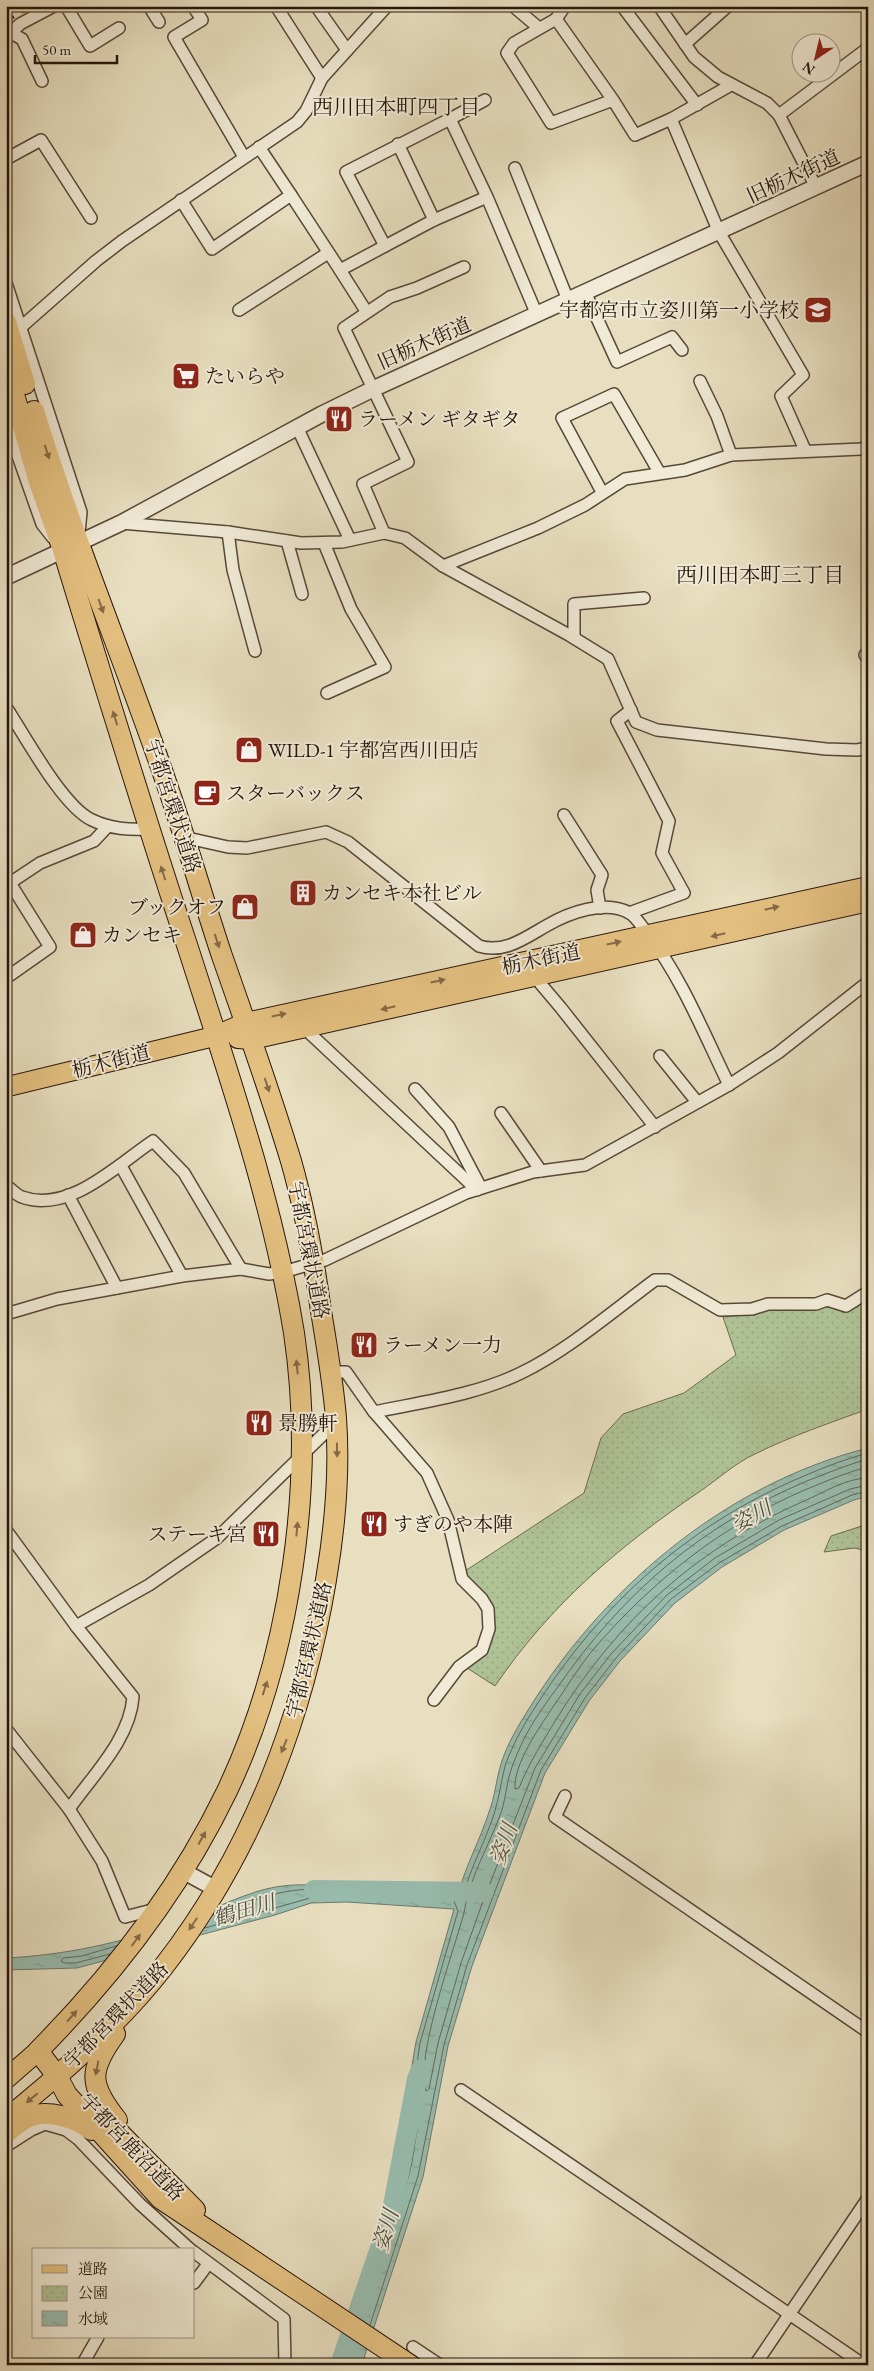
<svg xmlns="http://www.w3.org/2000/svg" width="874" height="2371" viewBox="0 0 874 2371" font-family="'EB Garamond','Noto Serif JP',serif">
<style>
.park{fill:url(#park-dots);stroke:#6b6c51}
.water{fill:url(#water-ripples);stroke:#6b7a6d}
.pier{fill:#e8dfc0}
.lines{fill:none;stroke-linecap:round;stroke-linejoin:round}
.shore{stroke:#60695d;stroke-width:1}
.river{stroke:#98bdaf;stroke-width:20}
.minor-casing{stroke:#574838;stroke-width:14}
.tertiary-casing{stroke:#574838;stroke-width:18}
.primary-casing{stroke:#27150b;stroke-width:21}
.trunk-casing{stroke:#27150b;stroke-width:22}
.minor{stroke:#f0ead6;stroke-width:11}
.tertiary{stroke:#f0ead6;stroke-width:15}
.primary{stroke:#e4c080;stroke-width:19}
.trunk{stroke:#e4c080;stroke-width:20}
.rail{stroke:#27150b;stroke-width:3;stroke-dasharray:9 9;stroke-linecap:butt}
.oneway{fill:#866a46}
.labels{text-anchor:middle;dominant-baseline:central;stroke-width:4;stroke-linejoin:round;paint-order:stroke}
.street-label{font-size:20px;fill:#27150b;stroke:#f0ead6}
.poi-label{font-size:20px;fill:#27150b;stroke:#f0ead6;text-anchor:start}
.neighbourhood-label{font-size:21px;fill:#27150b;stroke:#f0ead6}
.water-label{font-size:21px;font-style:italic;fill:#4f5044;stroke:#f0ead6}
</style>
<defs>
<pattern id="park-dots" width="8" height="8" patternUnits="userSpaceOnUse" patternTransform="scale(1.25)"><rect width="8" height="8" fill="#afc397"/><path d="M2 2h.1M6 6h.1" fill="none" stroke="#97a781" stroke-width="1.8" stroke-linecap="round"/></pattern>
<pattern id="water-ripples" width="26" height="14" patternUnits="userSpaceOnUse" patternTransform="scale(1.25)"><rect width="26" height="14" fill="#98bdaf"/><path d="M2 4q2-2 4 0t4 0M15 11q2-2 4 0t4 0" fill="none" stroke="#83a295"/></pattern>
</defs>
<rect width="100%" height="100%" fill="#e8dfc0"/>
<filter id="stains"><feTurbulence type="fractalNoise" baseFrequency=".004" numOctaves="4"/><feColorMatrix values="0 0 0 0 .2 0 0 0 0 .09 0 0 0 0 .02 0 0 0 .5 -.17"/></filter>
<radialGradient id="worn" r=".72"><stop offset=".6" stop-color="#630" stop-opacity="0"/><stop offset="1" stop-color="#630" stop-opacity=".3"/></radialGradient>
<!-- park -->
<g class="park">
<path d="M868,1300v109c-38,14 -77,27 -113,45 -20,9 -38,26 -56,38 -82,56 -148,112 -204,194l-28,-18 26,-40 -31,-55 122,-80 17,-55 22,-24 61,-21 52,-38 -13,-38 34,-4 13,-7 60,-1 17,7z"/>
<polygon points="868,1524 868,1551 854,1548 824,1552 831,1536"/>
</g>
<!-- water -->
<path class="water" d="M868,1448v48l-14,4 -70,30 -62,37 -47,36 -55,58 -31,40 -44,72 -73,193 -24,80 -25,131 -59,181 -3,7h-29l36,-71 22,-64 17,-69 8,-51 -4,-39 5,-29 38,-133 -107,-7 -36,1 -36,12 -198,53 -71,2v-12c59,-3 115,-15 171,-35 29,-10 58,-26 89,-34 63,-16 129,20 192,5 8,-29 22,-54 31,-82 6,-15 7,-32 12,-48 4,-14 13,-31 21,-44 76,-128 200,-235 346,-272z"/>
<!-- pier -->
<polygon class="pier" points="222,1903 199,1937 104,1964 126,1936 175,1922"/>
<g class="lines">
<!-- shore -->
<g class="shore">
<path d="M868,1459c-21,6 -41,14 -61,22 -107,45 -184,112 -250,207 -9,12 -18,25 -26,38 -7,12 -14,27 -19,41 -6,16 -6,35 -13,51 -12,31 -31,64 -35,95 -10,37 -50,147 -38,178l3,-2 9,-46 23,-80 21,-59 53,-136 45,-74 31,-40 56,-59 48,-37 64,-38 71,-31 18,-4"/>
<path d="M868,1467c-21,5 -41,14 -61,22 -85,36 -155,92 -215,162 -14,17 -25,36 -37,53 -14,21 -42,60 -40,85l4,-1c10,-25 24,-47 38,-70 61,-98 140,-170 247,-217 19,-8 42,-23 64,-23"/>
<path d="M205,1928l105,-30 13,-1 2,-3c-23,-15 -88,12 -112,21"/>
<polyline points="110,1954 76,1963 64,1963 61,1961 63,1958 82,1956 116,1946"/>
<path d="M361,2319l12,-23 22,-65 17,-69 8,-52 -4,-39 4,-28 38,-132 -4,-10 9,-6c8,-28 22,-53 31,-81 5,-15 7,-32 11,-48 5,-14 13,-31 21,-44 67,-111 158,-196 278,-246 21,-9 41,-17 64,-23"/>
<polyline points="370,2325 418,2176 444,2045 467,1965 541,1770 585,1698 616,1658 671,1599 719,1563 782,1526 852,1495 868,1491"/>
</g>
<!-- river -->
<g class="river">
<polyline points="314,1890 484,1892"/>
<polyline points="340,2365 391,2216 417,2079 421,2069"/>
</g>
<defs>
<g id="minor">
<polyline points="66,6 90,46 119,28"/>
<polyline points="149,6 159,22"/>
<polyline points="193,6 202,20 174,37 244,157"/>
<polyline points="276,6 322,78"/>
<polyline points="316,6 347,50"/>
<polyline points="513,6 539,28"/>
<polyline points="622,6 697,105"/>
<polyline points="659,6 694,57 718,77 767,103 779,115 816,187"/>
<polyline points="556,19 565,6"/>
<polyline points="11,33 22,39 42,81"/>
<polyline points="7,37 20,24 54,6"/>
<polyline points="685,44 728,6"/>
<polyline points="731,85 671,119 719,232 803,375 781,396 805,450"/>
<polyline points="613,100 551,123 507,53 514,43 556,19 613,100 635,135 671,119"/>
<polyline points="779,115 868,48"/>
<polyline points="450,119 485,100"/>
<polyline points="398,144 434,220"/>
<polyline points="259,147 291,195"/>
<polyline points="6,159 41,140 91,218"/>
<polyline points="515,168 568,300"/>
<polyline points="487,197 434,220 385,246 346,172 450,119 487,197 537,315"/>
<polyline points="181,200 212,249 291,195 340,270 385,246"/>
<polyline points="340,270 366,311"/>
<polyline points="6,283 81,512 79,533"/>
<polyline points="585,292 617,362 672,337 682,350"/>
<polyline points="239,310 328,253"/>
<polyline points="20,328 96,261 122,241 297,122 306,111 322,78 387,6"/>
<polyline points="700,381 717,416 731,455"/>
<polyline points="6,422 42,524 53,538"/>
<polyline points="297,427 350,540"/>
<polyline points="602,492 562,418 614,394 659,472"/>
<polyline points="121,523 228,532 301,543 342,542 384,533 405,538 443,566 569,635 608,659 636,722 657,730 826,749 857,750 868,748"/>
<polyline points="228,532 233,570 255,651"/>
<polyline points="384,533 363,484 408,462 344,328 390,297 417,288 464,267"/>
<polyline points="287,541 302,594"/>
<polyline points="324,543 351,609 385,667 327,693"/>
<polyline points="443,566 538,528 585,505 625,479 685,470 731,455 861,449 868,446"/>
<polyline points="574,637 574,604 644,598"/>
<polyline points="865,655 868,654"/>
<path d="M6,707c19,29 57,100 86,113 19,9 37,10 57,9"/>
<polyline points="564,815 602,875 597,890 600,908"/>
<path d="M183,837l45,10 19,1 79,-16 22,10 131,104c25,8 46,-8 67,-20 22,-13 59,-27 84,-13 7,5 12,14 17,20 35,45 57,101 82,152"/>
<polyline points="629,913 684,893 662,853 669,821 617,721 631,710"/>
<polyline points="534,976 561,1008 655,1127"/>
<polyline points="6,978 50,947 10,883 40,863 94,841 108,826"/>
<polyline points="303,1027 477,1190"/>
<polyline points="660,1056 697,1102"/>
<polyline points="415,1089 449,1127 481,1188"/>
<polyline points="501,1113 541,1171"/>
<polyline points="121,1166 182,1276"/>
<path d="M6,1185c5,4 10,10 16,12 47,17 95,-32 131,-56l31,32 57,96"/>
<polyline points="68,1195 117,1288"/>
<polyline points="6,1314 57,1299 182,1276 241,1269 269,1274 283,1272 325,1260 466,1193 533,1172 585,1165 729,1085 778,1053 868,982"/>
<path d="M331,1372h15l28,40c48,-10 102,-17 147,-39 47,-23 92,-62 134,-93h13l52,30 32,-1 16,-5h48l11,-4 19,6 22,-14"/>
<polyline points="374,1412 427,1473 448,1520 462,1579 482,1599 488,1609 489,1629 482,1650 459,1667 434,1700"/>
<polyline points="6,1530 76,1626 149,1585 217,1538 336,1422"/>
<polyline points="6,1729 69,1809 102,1861 125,1917 156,1909"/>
<polyline points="565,1796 555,1817 868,2032"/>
<path d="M69,1809c24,-34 61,-70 64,-112l-57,-71"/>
<polyline points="461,2090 864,2365"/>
<polyline points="6,2146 31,2130 45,2124 66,2130 78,2139 140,2204 191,2250"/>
<polyline points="194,2252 284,2319 285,2365"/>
<polyline points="194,2283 208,2264"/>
<polyline points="413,2347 440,2365"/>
<polyline points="82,2365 98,2337"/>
<polyline points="755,2365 868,2198"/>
</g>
<g id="tertiary">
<polyline points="6,577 121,523 322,414 373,389 868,163"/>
<polyline points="183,1871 216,1889"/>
</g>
<g id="primary">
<polyline points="6,1087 216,1036"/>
<polyline points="6,2079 38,2051"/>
<polyline points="6,2119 57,2076"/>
</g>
<g id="trunk">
<polyline points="6,322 25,384"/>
<path d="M6,366l32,113 25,71c41,134 82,268 126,401 40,125 84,252 105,382 22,147 -3,323 -67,458 -47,98 -113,183 -189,260l19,25 10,19 94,104 249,166"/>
<path d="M34,411c38,124 88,243 130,365 21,60 38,120 58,180 24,68 48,136 69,205 14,49 23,100 30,150 6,36 12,71 15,107 4,54 -1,109 -10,162 -23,139 -75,274 -162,386 -31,40 -69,77 -107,110"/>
<polyline points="216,1036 246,1023 868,887"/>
<polyline points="238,1038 252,1039 864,902"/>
<path d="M115,2034c-27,37 -26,51 2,86"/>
<polyline points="100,2113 195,2210"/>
<path d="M6,2133c7,-5 15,-13 23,-16 18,-8 48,1 62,13"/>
</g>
</defs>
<!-- minor casing -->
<use href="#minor" class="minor-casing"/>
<!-- tertiary casing -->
<use href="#tertiary" class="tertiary-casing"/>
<!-- primary casing -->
<use href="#primary" class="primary-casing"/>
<!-- trunk casing -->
<use href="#trunk" class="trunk-casing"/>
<!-- minor -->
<use href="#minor" class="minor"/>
<!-- tertiary -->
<use href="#tertiary" class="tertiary"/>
<!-- primary -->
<use href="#primary" class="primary"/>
<!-- trunk -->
<use href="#trunk" class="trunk"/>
<!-- rail -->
<polyline class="rail" points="6,21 33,6"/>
</g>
<!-- one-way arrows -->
<defs><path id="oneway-solid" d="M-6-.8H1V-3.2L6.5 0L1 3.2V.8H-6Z" transform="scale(1.25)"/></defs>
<g class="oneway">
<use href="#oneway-solid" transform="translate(47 452) rotate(72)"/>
<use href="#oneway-solid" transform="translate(101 606) rotate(70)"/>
<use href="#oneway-solid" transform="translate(115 718) rotate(-107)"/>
<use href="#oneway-solid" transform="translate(163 873) rotate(-108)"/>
<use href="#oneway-solid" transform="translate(772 908) rotate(-13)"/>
<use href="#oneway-solid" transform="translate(718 935) rotate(167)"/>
<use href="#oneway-solid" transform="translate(217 941) rotate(72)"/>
<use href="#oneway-solid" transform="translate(614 943) rotate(-12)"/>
<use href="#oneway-solid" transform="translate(438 981) rotate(-12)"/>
<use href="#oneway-solid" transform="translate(388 1008) rotate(167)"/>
<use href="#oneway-solid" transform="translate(279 1015) rotate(-12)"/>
<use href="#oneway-solid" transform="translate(267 1085) rotate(72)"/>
<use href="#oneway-solid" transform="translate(297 1367) rotate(-96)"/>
<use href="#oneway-solid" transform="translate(337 1450) rotate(89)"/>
<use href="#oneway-solid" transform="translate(297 1529) rotate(-85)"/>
<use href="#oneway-solid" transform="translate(265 1688) rotate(-72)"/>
<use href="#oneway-solid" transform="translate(284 1746) rotate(112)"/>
<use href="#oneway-solid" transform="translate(202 1838) rotate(-61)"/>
<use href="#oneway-solid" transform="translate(193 1924) rotate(124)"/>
<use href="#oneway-solid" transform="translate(136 1940) rotate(-54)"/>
<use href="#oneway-solid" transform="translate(72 2016) rotate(-48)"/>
<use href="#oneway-solid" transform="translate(97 2068) rotate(101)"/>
<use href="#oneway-solid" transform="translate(32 2098) rotate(140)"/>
</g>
<!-- icons -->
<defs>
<symbol id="school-square" viewBox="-11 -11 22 22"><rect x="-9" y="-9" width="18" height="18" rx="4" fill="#8f2418" stroke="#f0ead6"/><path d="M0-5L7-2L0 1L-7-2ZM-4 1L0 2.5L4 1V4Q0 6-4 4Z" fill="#fff"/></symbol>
<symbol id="supermarket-square" viewBox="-11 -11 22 22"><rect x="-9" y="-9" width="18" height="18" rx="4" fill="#8f2418" stroke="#f0ead6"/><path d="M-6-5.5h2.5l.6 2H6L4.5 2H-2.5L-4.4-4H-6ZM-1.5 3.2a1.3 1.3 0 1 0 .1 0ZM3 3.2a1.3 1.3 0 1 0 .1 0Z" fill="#fff"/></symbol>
<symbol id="restaurant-square" viewBox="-11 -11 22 22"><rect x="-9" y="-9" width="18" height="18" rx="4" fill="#8f2418" stroke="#f0ead6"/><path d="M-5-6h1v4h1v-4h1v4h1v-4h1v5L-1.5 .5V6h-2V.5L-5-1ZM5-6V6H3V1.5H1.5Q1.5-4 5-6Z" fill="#fff"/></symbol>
<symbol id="shop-square" viewBox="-11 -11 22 22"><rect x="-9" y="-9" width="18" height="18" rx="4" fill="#8f2418" stroke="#f0ead6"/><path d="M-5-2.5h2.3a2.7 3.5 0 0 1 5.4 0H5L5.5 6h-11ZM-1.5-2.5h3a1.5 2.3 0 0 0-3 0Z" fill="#fff"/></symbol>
<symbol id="cafe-square" viewBox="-11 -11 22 22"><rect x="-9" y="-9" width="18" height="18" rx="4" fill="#8f2418" stroke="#f0ead6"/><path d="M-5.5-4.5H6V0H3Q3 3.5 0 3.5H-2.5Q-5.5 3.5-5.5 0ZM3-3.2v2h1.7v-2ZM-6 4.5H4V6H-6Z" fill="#fff"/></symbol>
<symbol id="building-square" viewBox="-11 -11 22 22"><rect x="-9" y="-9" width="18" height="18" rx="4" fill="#8f2418" stroke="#f0ead6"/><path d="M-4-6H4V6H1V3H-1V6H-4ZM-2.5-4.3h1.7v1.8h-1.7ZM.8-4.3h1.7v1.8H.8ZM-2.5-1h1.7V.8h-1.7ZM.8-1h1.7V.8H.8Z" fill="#fff"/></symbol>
</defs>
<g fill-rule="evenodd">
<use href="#school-square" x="802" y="294" width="32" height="32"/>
<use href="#supermarket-square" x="170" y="360" width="32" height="32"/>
<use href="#restaurant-square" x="323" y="403" width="32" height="32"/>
<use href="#shop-square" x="233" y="734" width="32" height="32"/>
<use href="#cafe-square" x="191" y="777" width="32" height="32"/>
<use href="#building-square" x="287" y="877" width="32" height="32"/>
<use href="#shop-square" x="229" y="891" width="32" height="32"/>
<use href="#shop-square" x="67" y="919" width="32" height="32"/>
<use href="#restaurant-square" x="348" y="1329" width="32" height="32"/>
<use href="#restaurant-square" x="243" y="1407" width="32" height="32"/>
<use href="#restaurant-square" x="358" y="1508" width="32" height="32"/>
<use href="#restaurant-square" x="250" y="1518" width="32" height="32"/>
</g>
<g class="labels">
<!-- street labels -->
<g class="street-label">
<text transform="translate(793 176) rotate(-25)">旧栃木街道</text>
<text transform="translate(424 343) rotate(-24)">旧栃木街道</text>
<text transform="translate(173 806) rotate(72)">宇都宮環状道路</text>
<text transform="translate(541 959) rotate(-12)">栃木街道</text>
<text transform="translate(111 1061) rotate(-14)">栃木街道</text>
<text transform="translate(309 1250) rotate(79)">宇都宮環状道路</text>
<text transform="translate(309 1650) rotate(-77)">宇都宮環状道路</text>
<text transform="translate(116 2015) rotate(-46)">宇都宮環状道路</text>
<text transform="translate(132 2147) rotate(46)">宇都宮鹿沼道路</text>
</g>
<!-- poi labels -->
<g class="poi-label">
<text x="799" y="310" text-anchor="end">宇都宮市立姿川第一小学校</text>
<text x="205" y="376">たいらや</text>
<text x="358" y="419">ラーメン ギタギタ</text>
<text x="268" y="750">WILD-1 宇都宮西川田店</text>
<text x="226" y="793">スターバックス</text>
<text x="322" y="893">カンセキ本社ビル</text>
<text x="226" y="907" text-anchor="end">ブックオフ</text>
<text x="102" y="935">カンセキ</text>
<text x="383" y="1345">ラーメン一力</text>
<text x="278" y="1423">景勝軒</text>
<text x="393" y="1524">すぎのや本陣</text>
<text x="247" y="1534" text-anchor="end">ステーキ宮</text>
</g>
<!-- neighbourhood labels -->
<g class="neighbourhood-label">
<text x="396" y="106">西川田本町四丁目</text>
<text x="760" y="574">西川田本町三丁目</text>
</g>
<!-- water labels -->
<g class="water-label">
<text transform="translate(751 1516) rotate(-29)">姿川</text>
<text transform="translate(503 1844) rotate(-70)">姿川</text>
<text transform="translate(244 1910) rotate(-16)">鶴田川</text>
<text transform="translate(385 2230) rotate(-73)">姿川</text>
</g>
</g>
<!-- margin -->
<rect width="874" height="2371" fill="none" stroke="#e8dfc0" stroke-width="25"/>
<rect x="8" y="8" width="859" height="2356" fill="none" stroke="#27150b" stroke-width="2.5"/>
<rect x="12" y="12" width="849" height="2346" fill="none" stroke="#27150b"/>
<!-- legend -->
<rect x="32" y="2248" width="162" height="90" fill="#f0ead6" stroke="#a09585"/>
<rect x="42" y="2265" width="25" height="8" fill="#e4c080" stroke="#a09585"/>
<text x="78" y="2274" font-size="15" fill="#27150b">道路</text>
<rect x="42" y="2286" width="25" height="15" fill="url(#park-dots)" stroke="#a09585"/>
<text x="78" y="2298" font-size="15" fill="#27150b">公園</text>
<rect x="42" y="2311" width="25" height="15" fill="url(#water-ripples)" stroke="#a09585"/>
<text x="78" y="2324" font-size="15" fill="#27150b">水域</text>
<!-- north arrow -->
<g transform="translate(816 58) rotate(215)"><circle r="24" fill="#f0ead6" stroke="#a09585"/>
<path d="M0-4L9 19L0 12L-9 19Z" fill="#8f2418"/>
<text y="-8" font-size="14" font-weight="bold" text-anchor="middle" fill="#27150b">N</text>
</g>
<!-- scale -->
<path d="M35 55v8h82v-8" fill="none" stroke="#27150b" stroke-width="2.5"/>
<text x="42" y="55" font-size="15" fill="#27150b" stroke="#f0ead6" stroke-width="4" paint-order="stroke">50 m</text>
<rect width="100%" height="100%" filter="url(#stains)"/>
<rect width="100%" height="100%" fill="url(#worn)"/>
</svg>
